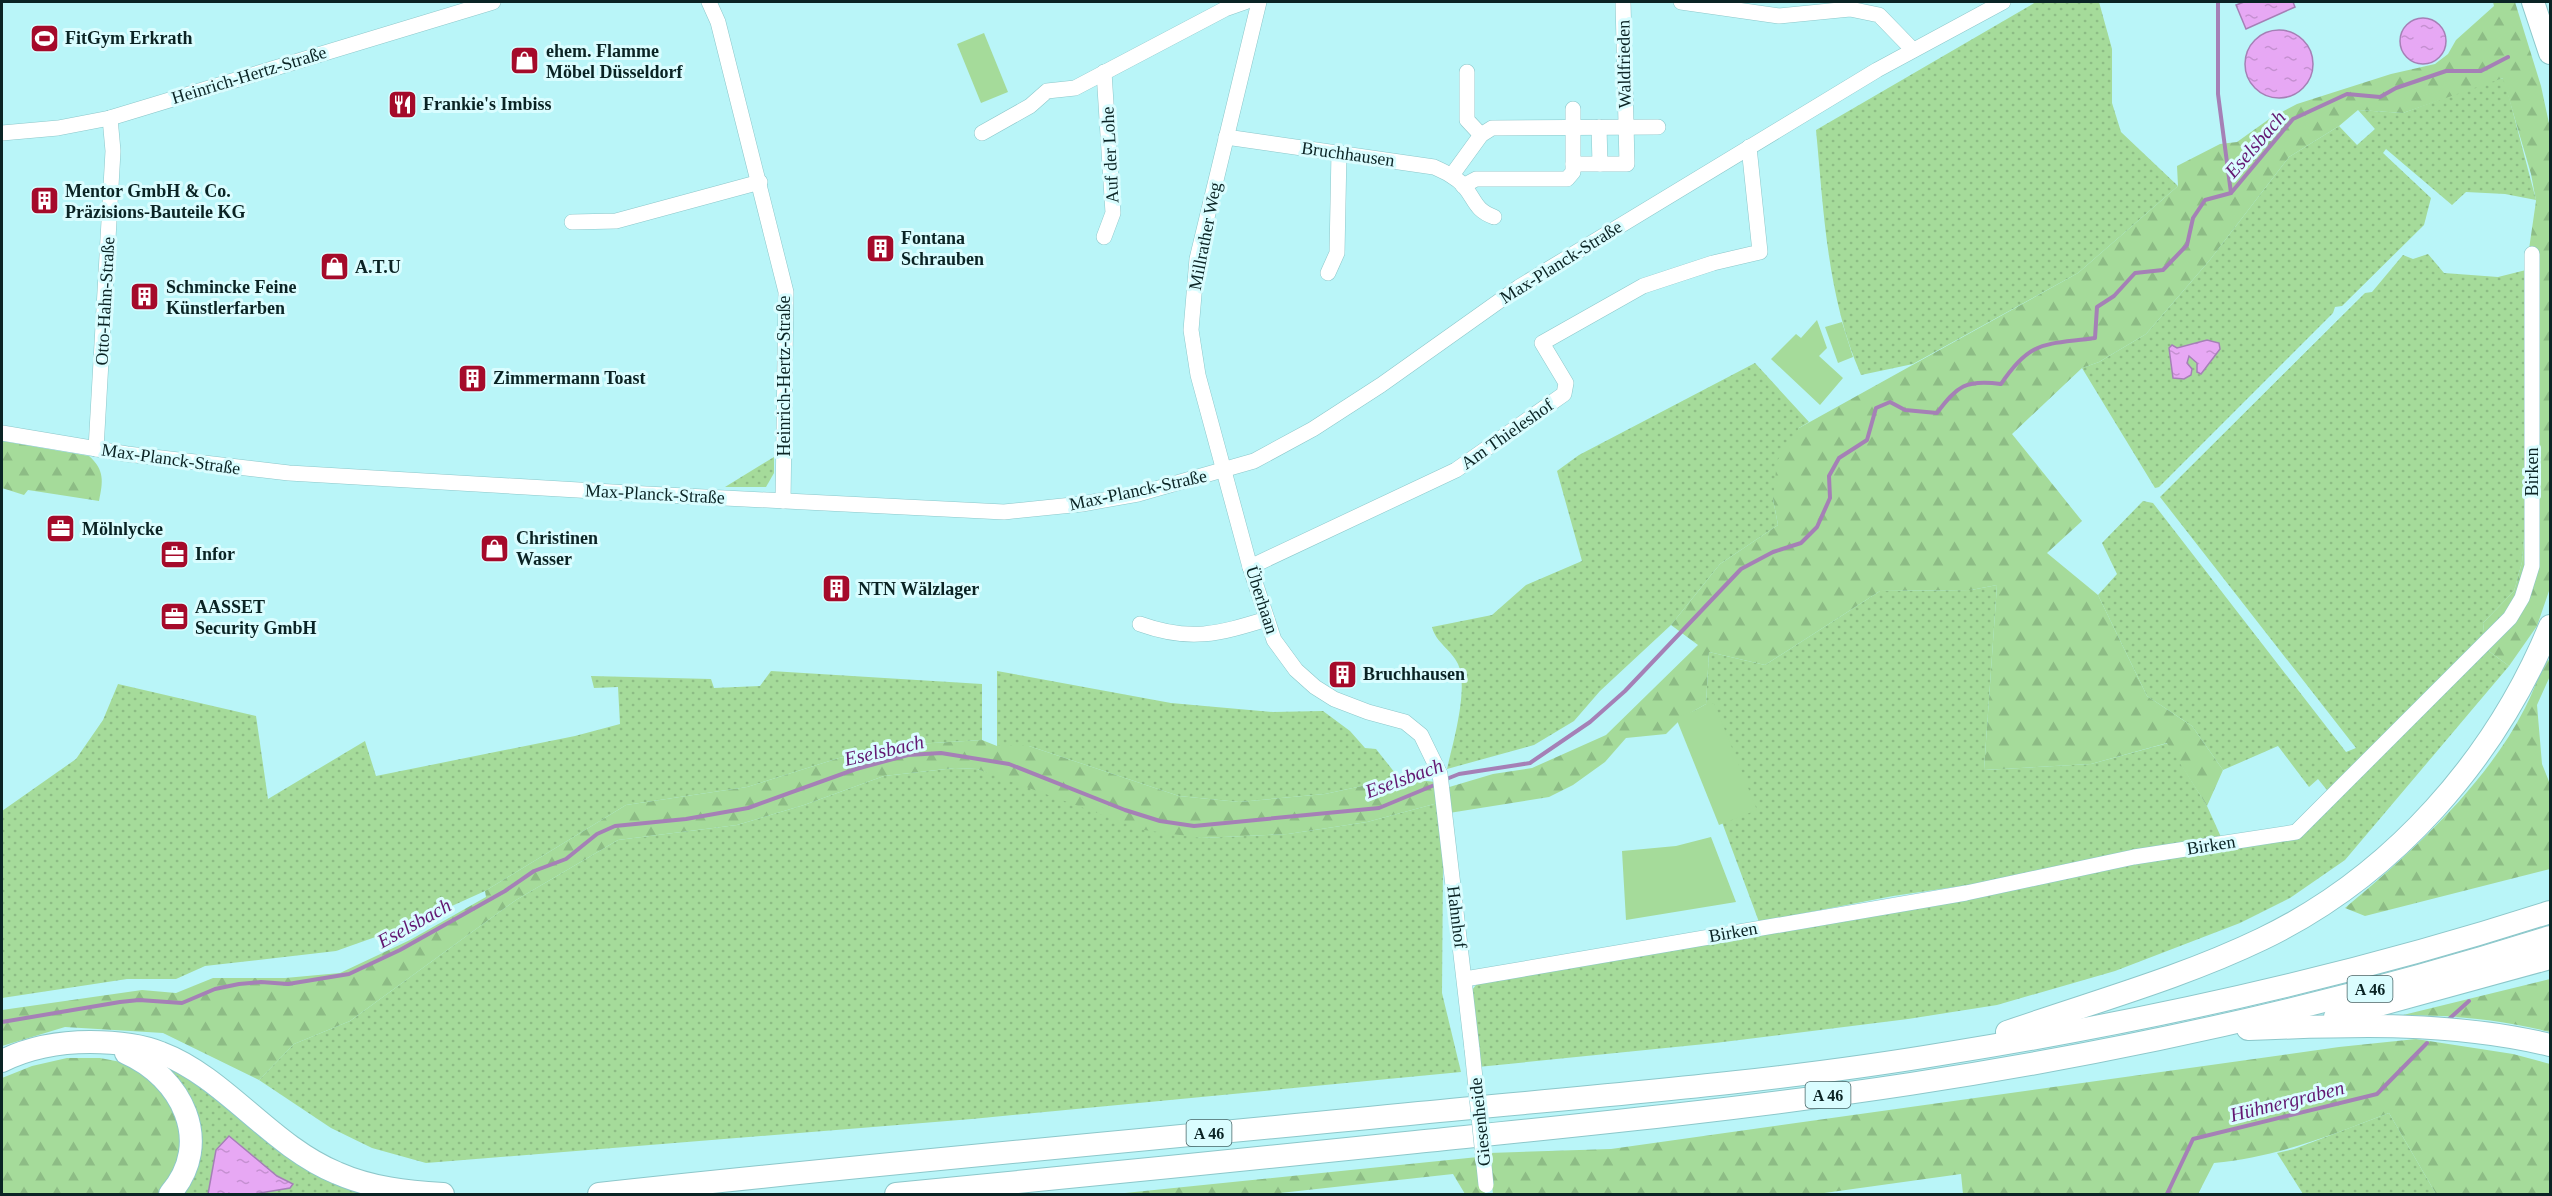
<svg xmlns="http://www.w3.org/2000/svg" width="2552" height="1196" viewBox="0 0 2552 1196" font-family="Georgia,serif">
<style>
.grass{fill:url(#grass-dots)}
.forest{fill:url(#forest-firs)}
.green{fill:#a5db9a}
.water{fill:url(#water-ripples);stroke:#a580b6;stroke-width:1.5}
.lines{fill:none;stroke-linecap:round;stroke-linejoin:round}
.stream{stroke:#a580b6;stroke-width:4}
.minor-casing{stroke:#8cc7ca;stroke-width:16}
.highway-casing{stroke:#8cc7ca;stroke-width:24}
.minor{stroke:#fff;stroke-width:15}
.highway{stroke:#fff;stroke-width:22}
.minor-bridge-casing{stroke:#8cc7ca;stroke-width:16;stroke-linecap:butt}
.minor-bridge{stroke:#fff;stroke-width:15}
.labels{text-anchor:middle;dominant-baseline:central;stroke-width:6;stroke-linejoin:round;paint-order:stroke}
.shield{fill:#dafdff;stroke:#486466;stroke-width:1.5}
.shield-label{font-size:16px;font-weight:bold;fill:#0a2324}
.poi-label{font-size:18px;font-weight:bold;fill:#0a2324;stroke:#dafdff;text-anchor:start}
.street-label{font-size:18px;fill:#0a2324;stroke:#dafdff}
.water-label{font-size:20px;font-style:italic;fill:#631872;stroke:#dafdff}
</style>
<defs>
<pattern id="grass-dots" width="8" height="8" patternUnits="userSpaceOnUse" patternTransform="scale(1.5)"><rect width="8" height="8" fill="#a5db9a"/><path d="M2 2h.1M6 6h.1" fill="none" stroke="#8dbc85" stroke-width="1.8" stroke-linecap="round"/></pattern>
<pattern id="forest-firs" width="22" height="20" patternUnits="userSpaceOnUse" patternTransform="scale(1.5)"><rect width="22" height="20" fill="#a5db9a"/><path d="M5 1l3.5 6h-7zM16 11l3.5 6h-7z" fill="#8dbc85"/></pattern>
<pattern id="water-ripples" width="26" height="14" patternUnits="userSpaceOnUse" patternTransform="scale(1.5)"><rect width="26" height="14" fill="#e7a8f4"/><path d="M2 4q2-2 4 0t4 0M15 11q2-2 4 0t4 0" fill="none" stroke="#c590d1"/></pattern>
</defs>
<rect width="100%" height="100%" fill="#b9f5f8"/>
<!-- grass -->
<g class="grass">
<path d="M2036,2h63l13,47v54l9,29 57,54 -100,87 -165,91 -52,11c-34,-78 -37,-162 -45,-245z"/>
<polygon points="2504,78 2536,200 2505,194 2466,192 2452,205 2386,149 2383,153 2431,198 2424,225 2342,306 2335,307 2333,313 2159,487 2155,488 2082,368 2099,362 2146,334 2209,261 2289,157 2339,126 2357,145 2375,129 2358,110 2403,113 2490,81"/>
<polygon points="2428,254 2444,273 2498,277 2526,270 2524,326 2526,515 2522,562 2514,591 2483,623 2486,649 2509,666 2345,860 2290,898 2240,923 2115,971 1997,1005 1908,1019 1715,1043 1478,1067 1472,990 1480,980 2123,864 2300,837 2335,800 2318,779 2309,787 2278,746 2223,770 2192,726 2147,696 2098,595 2117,574 2102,543 2143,501 2153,503 2346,752 2356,748 2160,497 2365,293 2372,292 2403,255 2413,259"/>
<path d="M1755,363l54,59 -10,6 -26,71 5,26 -58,39 -49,61 -71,66 -26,30 -40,24 -87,24c6,-26 22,-81 11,-105 -7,-15 -22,-21 -26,-37l60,-12 34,-30 56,-24 -25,-90 22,-16z"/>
<polygon points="774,457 774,473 766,487 725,487"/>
<polygon points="1997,585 1984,770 2091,764 2168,743 2207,806 2221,837 2003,880 1893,896 1759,922 1683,717 1706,704 1709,652 1765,665 1880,591 1971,590"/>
<polygon points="771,671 982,684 982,740 916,744 839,758 747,787 626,805 485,891 412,924 336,951 205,966 176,979 127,979 2,998 2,811 76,759 103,720 118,684 256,716 268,799 365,741 376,776 575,736 620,724 618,687 594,688 591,676 711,679 714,688 760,686"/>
<polygon points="997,671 1171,703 1273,712 1323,711 1350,731 1365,748 1376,749 1399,778 1325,794 1239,802 1179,796 1029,746 997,746"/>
<polygon points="955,768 977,769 1201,838 1288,834 1367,822 1438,803 1443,860 1442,993 1461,1072 972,1119 426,1163 372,1148 331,1128 259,1080 294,1044 350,1021 516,900 618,840 737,825 804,805 884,776"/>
<polygon points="159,1057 389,1194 176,1194"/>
<polygon points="2389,1113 2436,1194 2303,1194 2277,1153 2294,1149"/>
</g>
<!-- forest -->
<g class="forest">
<polygon points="2493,2 2515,2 2541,86 2550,128 2550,588 2537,626 2509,666 2486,649 2483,623 2514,591 2522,562 2526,515 2524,326 2526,270 2536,201 2531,174 2503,78 2403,113 2358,110 2339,126 2289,157 2209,261 2146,334 2099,362 2082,368 2012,434 2082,521 2047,553 2098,595 2147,696 2192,726 2223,770 2207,806 2167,743 2091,764 1984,770 1997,585 1971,590 1880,591 1765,665 1709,652 1706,704 1683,717 1666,734 1626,738 1605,762 1573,785 1549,797 1449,813 1446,788 1493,774 1532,768 1606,735 1698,645 1671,625 1720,564 1778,525 1773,499 1777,461 1799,428 2078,273 2178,186 2177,166 2220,144 2237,142 2272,117 2297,104 2391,74 2435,64 2448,54 2456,40 2494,6"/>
<path d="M2,441l87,15c16,14 14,26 10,45l-71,-11 -4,5 -22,-7z"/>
<path d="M2550,660v16l-13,29 5,59 8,20v85l-185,47 -20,-8c66,-55 141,-123 180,-200 8,-15 13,-31 20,-47z"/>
<polygon points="982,740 997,746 1029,746 1179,796 1239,802 1325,794 1399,778 1436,782 1438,803 1367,822 1288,834 1201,838 1144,830 977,769 955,768 884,776 804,805 737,825 618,840 516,900 350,1021 294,1044 259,1080 163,1033 65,1027 2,1046 2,1010 142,990 176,993 213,978 285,978 340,973 410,940 486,897 485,891 626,805 747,787 839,758 916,744"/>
<path d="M2550,979v53c-49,-12 -100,-18 -151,-16z"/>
<path d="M2416,1039l97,15 37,10v130h-114l-47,-81c-60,23 -112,44 -175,50l-16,31h-235l-2,-20 -144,20h-324l-4,-41 122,-4 728,-102z"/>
<polygon points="67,1058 100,1058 126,1063 163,1087 182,1131 181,1156 160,1194 2,1194 2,1078 32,1066"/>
<polygon points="1478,1157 1485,1194 1465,1194 1453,1174 1271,1194 1115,1194"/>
</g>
<!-- green -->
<g class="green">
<polygon points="984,33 1008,92 981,103 957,44"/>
<polygon points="1817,320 1827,348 1819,356 1843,378 1820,405 1771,359 1796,334 1801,338"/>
<polygon points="1842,322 1853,357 1838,363 1825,327"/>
<polygon points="1714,703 1757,810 1719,825 1676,718"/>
<polygon points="1711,837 1736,902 1626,920 1622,851 1676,846"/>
</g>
<!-- water -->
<g class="water">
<polygon points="2244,2 2293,2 2295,7 2246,29 2236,5"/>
<circle cx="2423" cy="41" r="23"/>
<circle cx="2279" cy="64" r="34"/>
<polygon points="2207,340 2219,343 2220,349 2201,374 2197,372 2197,363 2189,356 2187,363 2192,369 2191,375 2184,379 2173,378 2169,348 2172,345 2177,348"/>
<polygon points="229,1136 277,1176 293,1184 290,1188 254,1194 208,1194 216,1150"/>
</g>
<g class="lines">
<!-- stream -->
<g class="stream">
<polyline points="2218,2 2218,94 2231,193"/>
<path d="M1444,780l15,-6 71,-11 60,-41 35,-31 116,-122 32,-17 28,-9 16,-16 13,-29 -1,-22 10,-18 28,-18 9,-32 14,-6 15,8 32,3c20,-27 29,-34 64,-29 30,-45 44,-39 94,-46l2,-31 17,-11 21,-23 28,-3 24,-25 6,-27 12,-18 26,-7 62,-74 54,-25 33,3 16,-9 50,-17h35l27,-14"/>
<polyline points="2449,1019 2469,1001"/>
<polyline points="2,1022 120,1002 139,1000 182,1003 215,989 239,984 261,982 288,984 349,974 400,950 505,891 534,871 566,859 597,834 615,826 686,819 748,808 856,769 908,755 941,753 1009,764 1125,810 1160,821 1194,826 1379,808 1437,784"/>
<polyline points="2167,1194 2193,1139 2377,1094 2427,1043"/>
</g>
<defs>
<g id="minor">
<polyline points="709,2 718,22 786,292 783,501"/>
<polyline points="1259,2 1197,259 1191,330 1198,375 1250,567 1274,640 1296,670 1315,687 1334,699 1368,712 1405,722 1421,735 1440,774 1472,1049"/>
<polyline points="1681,2 1779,16 1850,9 1879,15 1913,50"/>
<polyline points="1467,72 1467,120 1481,135"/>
<polyline points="1573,109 1573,164 1627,164 1623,2"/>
<polyline points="1599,127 1600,164"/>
<polyline points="2,133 58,128 110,118 493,2"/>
<polyline points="982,133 1030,106 1047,91 1075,88 1225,9 1245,2"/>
<path d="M1226,137l208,30c11,5 22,10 30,19 12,15 11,24 30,31"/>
<polyline points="1452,175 1481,135 1492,128 1658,127"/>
<polyline points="1463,186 1476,179 1567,179 1573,172 1573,164"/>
<polyline points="572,222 616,221 760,182"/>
<polyline points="1104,237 1113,213 1104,72"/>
<polyline points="1328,273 1337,253 1339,152"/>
<polyline points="2,433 127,454 289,473 646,494 1004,512 1082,504 1138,494 1254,461 1313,429 1381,385 1519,287 1877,70 2003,2"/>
<polyline points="96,449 113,151 110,118"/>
<polyline points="1250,567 1456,470 1564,394 1566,383 1542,343 1643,286 1713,263 1760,252 1749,147"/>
<path d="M1140,624c50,18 78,10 127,-5"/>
<polyline points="1465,979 1966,893 2134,857 2296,832 2510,618 2522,598 2532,566 2532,254"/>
</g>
<g id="highway">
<polyline points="2533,2 2550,53"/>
<polyline points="2335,1017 2550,958"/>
<path d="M2248,1029c102,-4 202,-8 302,16"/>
<path d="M2007,1032c86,-30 174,-54 255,-93 131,-63 233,-180 288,-313"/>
<path d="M126,1053c55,24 89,89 44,141"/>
<path d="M2,1061c26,-13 58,-19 88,-19 23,0 49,2 71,11 64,24 110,93 176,120 34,15 70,19 106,21"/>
<path d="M599,1194c273,-30 547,-54 820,-81 174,-17 350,-30 523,-59 206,-33 410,-78 608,-142"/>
<path d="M896,1194c173,-17 347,-34 520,-52 165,-17 330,-33 494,-58 216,-33 432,-81 640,-147"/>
</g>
</defs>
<!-- minor casing -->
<use href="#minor" class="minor-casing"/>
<!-- highway casing -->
<use href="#highway" class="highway-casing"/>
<!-- minor -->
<use href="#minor" class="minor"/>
<!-- highway -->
<use href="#highway" class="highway"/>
<defs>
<polyline id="minor-bridge" points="1472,1049 1486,1185"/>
</defs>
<!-- minor-bridge casing -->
<use href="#minor-bridge" class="minor-bridge-casing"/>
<!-- minor-bridge -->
<use href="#minor-bridge" class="minor-bridge"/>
</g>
<!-- icons -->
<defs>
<symbol id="stadium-square" viewBox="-11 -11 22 22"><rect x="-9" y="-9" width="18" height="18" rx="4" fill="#a50a2a" stroke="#dafdff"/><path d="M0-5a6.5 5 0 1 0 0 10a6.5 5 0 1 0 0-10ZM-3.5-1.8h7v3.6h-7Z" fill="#fff"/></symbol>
<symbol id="shop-square" viewBox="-11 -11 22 22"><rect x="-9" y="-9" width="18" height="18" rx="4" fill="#a50a2a" stroke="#dafdff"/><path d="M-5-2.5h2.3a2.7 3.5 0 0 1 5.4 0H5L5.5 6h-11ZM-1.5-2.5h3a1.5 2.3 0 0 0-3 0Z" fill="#fff"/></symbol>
<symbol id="restaurant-square" viewBox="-11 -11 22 22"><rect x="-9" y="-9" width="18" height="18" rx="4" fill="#a50a2a" stroke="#dafdff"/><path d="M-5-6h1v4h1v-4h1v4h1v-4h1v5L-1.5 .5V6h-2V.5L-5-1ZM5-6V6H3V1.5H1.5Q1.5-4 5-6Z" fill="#fff"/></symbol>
<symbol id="building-square" viewBox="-11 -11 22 22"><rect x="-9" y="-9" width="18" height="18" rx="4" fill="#a50a2a" stroke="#dafdff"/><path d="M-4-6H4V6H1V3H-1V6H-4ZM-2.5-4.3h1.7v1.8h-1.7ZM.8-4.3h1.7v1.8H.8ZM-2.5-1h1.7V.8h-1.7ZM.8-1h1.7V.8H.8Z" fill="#fff"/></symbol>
<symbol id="office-square" viewBox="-11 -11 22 22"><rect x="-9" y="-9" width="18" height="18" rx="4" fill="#a50a2a" stroke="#dafdff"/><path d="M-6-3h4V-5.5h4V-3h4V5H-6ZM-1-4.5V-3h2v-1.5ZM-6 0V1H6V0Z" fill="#fff"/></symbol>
</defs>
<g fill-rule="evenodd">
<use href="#stadium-square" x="28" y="22" width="33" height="33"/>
<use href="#shop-square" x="508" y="44" width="33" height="33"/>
<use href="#restaurant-square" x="386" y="88" width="33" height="33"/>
<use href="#building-square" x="28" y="184" width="33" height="33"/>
<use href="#building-square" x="864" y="232" width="33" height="33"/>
<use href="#shop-square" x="318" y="250" width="33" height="33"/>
<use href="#building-square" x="128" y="280" width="33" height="33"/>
<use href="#building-square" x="456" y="362" width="33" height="33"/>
<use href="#office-square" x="44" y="512" width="33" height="33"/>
<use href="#shop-square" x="478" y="532" width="33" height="33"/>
<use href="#office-square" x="158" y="538" width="33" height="33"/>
<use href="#building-square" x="820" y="572" width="33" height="33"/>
<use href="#office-square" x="158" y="600" width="33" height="33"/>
<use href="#building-square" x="1326" y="658" width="33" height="33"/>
</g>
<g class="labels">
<!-- shield labels -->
<g class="shield">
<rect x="2347.5" y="976" width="45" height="26" rx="4.5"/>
<rect x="1805.5" y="1082" width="45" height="26" rx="4.5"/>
<rect x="1186.5" y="1120" width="45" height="26" rx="4.5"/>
</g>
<g class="shield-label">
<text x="2370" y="989">A 46</text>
<text x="1828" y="1095">A 46</text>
<text x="1209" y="1133">A 46</text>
</g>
<!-- poi labels -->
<g class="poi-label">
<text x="65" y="38">FitGym Erkrath</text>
<text x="546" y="51">ehem. Flamme<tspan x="546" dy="21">Möbel Düsseldorf</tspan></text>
<text x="423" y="104">Frankie's Imbiss</text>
<text x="65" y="191">Mentor GmbH &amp; Co.<tspan x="65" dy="21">Präzisions-Bauteile KG</tspan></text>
<text x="901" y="238">Fontana<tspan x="901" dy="21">Schrauben</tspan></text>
<text x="355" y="267">A.T.U</text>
<text x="166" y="287">Schmincke Feine<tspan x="166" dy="21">Künstlerfarben</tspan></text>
<text x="493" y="378">Zimmermann Toast</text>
<text x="82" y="529">Mölnlycke</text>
<text x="516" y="538">Christinen<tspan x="516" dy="21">Wasser</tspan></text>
<text x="195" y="554">Infor</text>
<text x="858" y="589">NTN Wälzlager</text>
<text x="195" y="607">AASSET<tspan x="195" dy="21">Security GmbH</tspan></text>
<text x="1363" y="674">Bruchhausen</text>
</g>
<!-- street labels -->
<g class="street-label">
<text transform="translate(1624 64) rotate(-91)">Waldfrieden</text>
<text transform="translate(249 75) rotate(-17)">Heinrich-Hertz-Straße</text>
<text transform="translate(1348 154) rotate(8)">Bruchhausen</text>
<text transform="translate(1110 155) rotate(-93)">Auf der Lohe</text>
<text transform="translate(1205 236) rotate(-79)">Millrather Weg</text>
<text transform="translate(1561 262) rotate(-32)">Max-Planck-Straße</text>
<text transform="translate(105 301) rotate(-87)">Otto-Hahn-Straße</text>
<text transform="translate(784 376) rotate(-90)">Heinrich-Hertz-Straße</text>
<text transform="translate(1507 434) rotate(-35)">Am Thieleshof</text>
<text transform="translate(171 459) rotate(8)">Max-Planck-Straße</text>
<text transform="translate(2532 472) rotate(-90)">Birken</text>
<text transform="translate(1138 490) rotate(-12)">Max-Planck-Straße</text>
<text transform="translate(655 494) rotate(3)">Max-Planck-Straße</text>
<text transform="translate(1262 600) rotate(72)">Überhaan</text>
<text transform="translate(2211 845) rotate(-9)">Birken</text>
<text transform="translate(1457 917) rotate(83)">Hahnhof</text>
<text transform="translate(1733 932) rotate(-10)">Birken</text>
<text transform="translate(1480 1122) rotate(-96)">Giesenheide</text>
</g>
<!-- water labels -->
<g class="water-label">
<text transform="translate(2255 144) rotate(-49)">Eselsbach</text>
<text transform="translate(884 750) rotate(-13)">Eselsbach</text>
<text transform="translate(1404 778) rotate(-20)">Eselsbach</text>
<text transform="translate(414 923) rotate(-29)">Eselsbach</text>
<text transform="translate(2287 1101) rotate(-14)">Hühnergraben</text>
</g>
</g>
<!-- border -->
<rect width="2552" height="1196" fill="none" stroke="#0a2324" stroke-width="6"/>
</svg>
